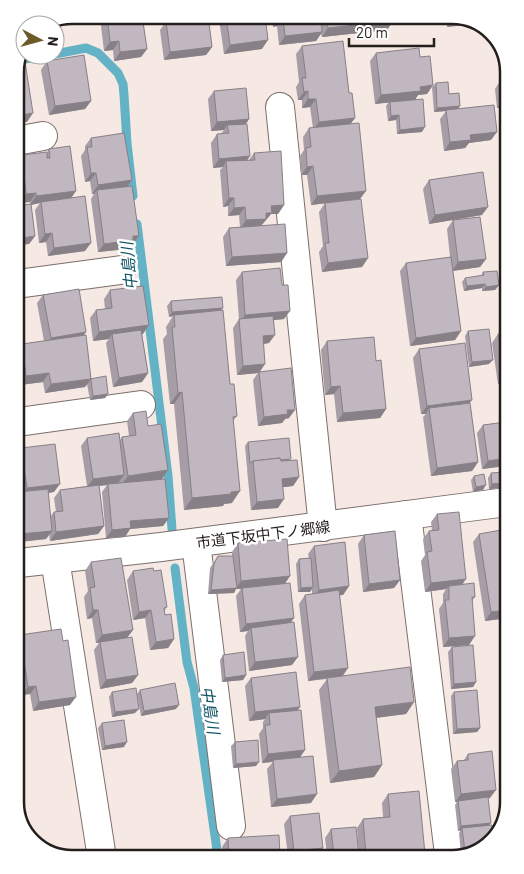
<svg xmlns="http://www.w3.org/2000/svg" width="524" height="874" viewBox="0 0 524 874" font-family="Barlow,'Noto Sans JP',sans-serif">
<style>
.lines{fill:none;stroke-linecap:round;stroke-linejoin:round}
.stream{stroke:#63b2c5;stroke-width:9}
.minor-casing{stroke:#7c6f6b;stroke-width:30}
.minor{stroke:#fff;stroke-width:28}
.wall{fill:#a69da6}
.shaded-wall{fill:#878087}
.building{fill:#c1b7c1;stroke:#878087}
.labels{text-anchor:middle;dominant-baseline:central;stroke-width:5;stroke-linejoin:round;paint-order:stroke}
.street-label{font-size:15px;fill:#241f1d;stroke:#fff}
.water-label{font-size:16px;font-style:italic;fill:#0f5462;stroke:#fff}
.rim{fill:none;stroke:#241f1d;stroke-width:2.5}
</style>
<rect width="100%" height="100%" fill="#f6e8e2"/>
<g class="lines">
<!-- stream -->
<g class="stream">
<polyline points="55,54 86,48 98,53 118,73 123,84 124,95 127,143 133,196"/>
<polyline points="19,60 48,55"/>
<polyline points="137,224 168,476 172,529"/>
<polyline points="175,568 187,662 194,688 218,857"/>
</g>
<defs>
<g id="minor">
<polyline points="280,107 323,527"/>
<polyline points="16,141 43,136"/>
<polyline points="17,284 121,270"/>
<polyline points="18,422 141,405"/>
<polyline points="407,515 449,854"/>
<polyline points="196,543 231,826"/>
<polyline points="55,559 102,858"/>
<polyline points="19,563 161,547 507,502"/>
</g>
</defs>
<!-- minor casing -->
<use href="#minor" class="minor-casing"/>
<!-- minor -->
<use href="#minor" class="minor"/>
</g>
<!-- wall -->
<g class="wall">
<polygon points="101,15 142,15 147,49 141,57 114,61 113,50 104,51 100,17"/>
<polygon points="165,15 208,15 212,47 206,55 164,60 160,30 166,22"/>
<polygon points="222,15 265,15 262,49 224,54 219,19"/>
<polygon points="272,15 393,15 393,21 387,30 322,37 321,34 316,41 279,45 277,26 273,27"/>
<polygon points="445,15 457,15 475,21 473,24 447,27"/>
<polygon points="495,37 503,47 503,62 498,62"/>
<polygon points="302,46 349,93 355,118 350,124 360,199 311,205 307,175 301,175 300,156 304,150 303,137 309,128 313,128 310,107 302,108 302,100 298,100 296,87 299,82 296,54"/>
<polygon points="376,53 420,57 433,85 427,94 418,95 415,99 422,132 397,134 396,120 388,121 386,106 389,102 375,104 370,61"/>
<polygon points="47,61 91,101 85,109 49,115 41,70"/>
<polygon points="503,68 504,107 497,108 495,89 500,81 499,74"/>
<polygon points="436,83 449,94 458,109 491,140 469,143 465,148 444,151 440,119 446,111 434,112 432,87"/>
<polygon points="214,91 249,119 246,124 247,160 249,160 254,153 284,205 278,214 271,214 261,226 287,253 281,262 226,266 223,237 229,228 240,227 239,215 228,216 228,206 223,207 220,170 223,167 213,168 211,143 217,134 221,134 224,130 211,131 208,99"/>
<polygon points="91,138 132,180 128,186 139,236 133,244 130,245 127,249 98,252 91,199 94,194 92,194 90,181 85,182 81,156 85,150 85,146"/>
<polygon points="49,149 71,198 85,251 48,256 46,242 39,243 35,210 40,203 31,205 35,236 29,244 30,204 30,202 20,203 16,164 22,155 47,153"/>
<polygon points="429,180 482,215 429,224 423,189"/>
<polygon points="325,203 368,258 362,267 322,272 319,252 323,246 319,212"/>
<polygon points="453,220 486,259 480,267 453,271 461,331 455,340 410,346 400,271 406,263 450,257 447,229"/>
<polygon points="242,272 284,319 274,320 269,343 263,344 260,371 289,418 285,419 282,423 258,426 253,380 258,373 237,375 233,328 239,319 236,280"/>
<polygon points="483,272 499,285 495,290 482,291 482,288 464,291 462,282 465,278 481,276"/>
<polygon points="110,290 149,325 142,334 148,373 142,382 113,387 106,343 109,339 93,341 90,318 96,310 105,309 104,299"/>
<polygon points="43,295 84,336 91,378 108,394 105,398 90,400 87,384 85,387 45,393 43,382 20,385 17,362 17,351 18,350 17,350 17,304 22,344 44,341 37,303"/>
<polygon points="171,301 221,310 230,384 237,416 233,421 232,503 224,504 223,506 184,510 174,404 170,404 163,339 167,334 166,327 173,316 169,317 167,306"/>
<polygon points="468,331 489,364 469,367 465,336"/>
<polygon points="498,334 506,383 498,384 492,343"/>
<polygon points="327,341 376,361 386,409 380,418 337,422 334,394 325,395 321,350"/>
<polygon points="419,349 470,404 478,462 472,471 431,476 423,417 426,414 421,414 413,358"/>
<polygon points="133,413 148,426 168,470 162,479 154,480 169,518 163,526 130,529 125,537 106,538 102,492 107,485 99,486 104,526 98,534 50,541 49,534 46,539 19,542 18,492 20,492 18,478 18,453 21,448 54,492 48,493 50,517 54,512 56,512 54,498 60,490 87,486 81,446 87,438 120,440 122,437 129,436 127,421"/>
<polygon points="506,422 506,466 482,469 477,433 483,425"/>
<polygon points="248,442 290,460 299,477 293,486 283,487 278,508 251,510 247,469 248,468 247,468 245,446"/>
<polygon points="491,473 504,483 501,488 489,489 488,478"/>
<polygon points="474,476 483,490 473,492 471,480"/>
<polygon points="437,514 463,584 475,597 472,601 469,645 443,647 439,609 443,603 443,594 446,589 425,592 421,561 425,555 423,539 429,531 432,530 431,522"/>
<polygon points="507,529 508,618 485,621 473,542 479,534"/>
<polygon points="364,535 400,580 394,588 363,592 358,544"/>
<polygon points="238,543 290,576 285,583 291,623 292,665 249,671 245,636 248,631 240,632 236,596 241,589 236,589 234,593 208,594 210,568 218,556 232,556 232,552"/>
<polygon points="314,546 349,586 343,595 339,595 348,668 343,676 414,702 406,714 376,718 382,765 374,777 330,783 319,690 327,679 308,681 299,604 305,595 312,594 312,589 310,592 298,592 296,564 299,559 309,558 308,554"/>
<polygon points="91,562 133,630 127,637 138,675 132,683 100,689 94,650 99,643 96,643 92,618 87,619 84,597 88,591 85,571"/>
<polygon points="133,571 167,607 164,611 165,615 174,639 168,648 150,650 145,618 133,620 127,580"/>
<polygon points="20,635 70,705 33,711 30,694 22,695 20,681 19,636"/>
<polygon points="452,647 476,682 473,687 451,689 448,652"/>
<polygon points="223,655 246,675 243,680 222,682 220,660"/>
<polygon points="251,678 300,707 297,710 299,758 311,803 271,807 267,769 273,762 262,763 259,734 263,728 263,722 265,719 249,721 245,686"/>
<polygon points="140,690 176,709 141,716 137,694"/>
<polygon points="112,692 135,713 112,717 109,697"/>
<polygon points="454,692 480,728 477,732 453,734 451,696"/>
<polygon points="102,723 124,747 102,750 98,728"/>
<polygon points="235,742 256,766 233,768 231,746"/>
<polygon points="468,754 490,798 488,799 489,825 477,853 461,854 459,833 461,830 458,831 455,805 457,802 455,802 451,769 457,761 464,760"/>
<polygon points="388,794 425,854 359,855 357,828 363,819 383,817 382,803"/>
<polygon points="290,816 323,848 318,855 288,856 284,824"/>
<polygon points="331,829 359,855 327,855 325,838"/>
<polygon points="228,838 280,856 223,857 222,847"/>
</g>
<!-- shaded-wall -->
<g class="shaded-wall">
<polygon points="463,17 475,21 473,24 447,27 453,19"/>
<polygon points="279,18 283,18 277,26 273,27"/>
<polygon points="393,21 387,30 322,37 328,28"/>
<polygon points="322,32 316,41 279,45 285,36"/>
<polygon points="268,40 262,49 224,54 230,45"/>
<polygon points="119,41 113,50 104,51 110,42"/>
<polygon points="212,47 206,55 164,60 170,52"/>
<polygon points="147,49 141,57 114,61 120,52"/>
<polygon points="503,55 503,62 498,62"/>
<polygon points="433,85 427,94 418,95 415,100 375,104 381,95 420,87"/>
<polygon points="308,91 302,100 298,100 304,92"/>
<polygon points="308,99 316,99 310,107 302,108"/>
<polygon points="504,99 504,107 497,108 503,100"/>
<polygon points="91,101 85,109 49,115 55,106"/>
<polygon points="460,106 457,111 446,110 446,111 434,112 437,108"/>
<polygon points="33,113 27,122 16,123 15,116"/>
<polygon points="399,115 396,120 388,121 391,116"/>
<polygon points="355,118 349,126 313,130 319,122"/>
<polygon points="249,119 243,128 227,125 224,130 211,131 217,122"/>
<polygon points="425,127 422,132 397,134 400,130"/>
<polygon points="497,132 491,140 469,143 465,148 444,151 450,142 470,135"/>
<polygon points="250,156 244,165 226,161 223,167 213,168 219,159"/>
<polygon points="313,166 307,175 301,175 307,167"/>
<polygon points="91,173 96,173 90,181 85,182"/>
<polygon points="132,180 126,189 97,190 94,194 92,194 98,185"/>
<polygon points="76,191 70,200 41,202 40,203 30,205 36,196"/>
<polygon points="366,191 360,199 311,205 317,196"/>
<polygon points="36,193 30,202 20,203 26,194"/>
<polygon points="229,198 234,198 228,206 223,207"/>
<polygon points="284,205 278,214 271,214 260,227 240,229 246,220 271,206"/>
<polygon points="245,207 239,215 228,216 234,208"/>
<polygon points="488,207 482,215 429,224 435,215"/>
<polygon points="52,233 46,242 39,243 45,234"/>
<polygon points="35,236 29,244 16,246 16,239"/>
<polygon points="133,236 139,236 133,244 130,245 127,249 98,252 104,244"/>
<polygon points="91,243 85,251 48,256 54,248"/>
<polygon points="287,253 281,262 226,266 232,257"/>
<polygon points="368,258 362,267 322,272 328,263"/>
<polygon points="486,259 480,267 452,271 458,262"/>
<polygon points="485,284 482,288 464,291 467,286"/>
<polygon points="499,285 495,290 482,291 486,287"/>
<polygon points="223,308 220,312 174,315 173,316 169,317 172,312"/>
<polygon points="290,311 284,319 239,324 245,315"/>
<polygon points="149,325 143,334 113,338 112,334 109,339 93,341 99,332"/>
<polygon points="461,331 455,340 410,346 416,338"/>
<polygon points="86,332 80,341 45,347 51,338"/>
<polygon points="275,335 269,343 257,345 263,336"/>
<polygon points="24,341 18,350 17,350 17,342"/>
<polygon points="493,360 489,364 469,367 472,362"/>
<polygon points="265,364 259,373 259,372 258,373 237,375 243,366"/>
<polygon points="49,373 43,382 20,385 26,376"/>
<polygon points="148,373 142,382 113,387 119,378"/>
<polygon points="506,375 506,383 498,384 504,376"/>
<polygon points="91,379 85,387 45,393 51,384"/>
<polygon points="340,386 334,394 325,395 331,387"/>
<polygon points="182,392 174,404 170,404 178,393"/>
<polygon points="108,394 105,398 90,400 93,396"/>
<polygon points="472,400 466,408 429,408 426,414 421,414 427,406"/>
<polygon points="23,404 18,412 18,405"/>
<polygon points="386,409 380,418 337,422 343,413"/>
<polygon points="287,410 295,410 289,418 285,419 282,423 258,426 264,417"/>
<polygon points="506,458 506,466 482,469 488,461"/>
<polygon points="478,462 472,471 431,476 437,468"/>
<polygon points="168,470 162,479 122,484 128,476"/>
<polygon points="124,475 118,483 108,484 107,485 87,487 93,479"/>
<polygon points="299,477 293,486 276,488 282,479"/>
<polygon points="504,483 501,488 489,489 492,484"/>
<polygon points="60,484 54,492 21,497 27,488"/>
<polygon points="486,485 483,490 473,492 476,487"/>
<polygon points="240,491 232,503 224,504 223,506 184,510 192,498 231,492"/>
<polygon points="284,499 278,508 251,510 257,502"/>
<polygon points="169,518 163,526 130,529 125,537 106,538 112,530 130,521"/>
<polygon points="104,526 98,534 50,541 56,532"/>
<polygon points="52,531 46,539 19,542 19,534"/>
<polygon points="290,576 284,585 242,588 241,589 236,589 234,593 208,594 211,590 236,588 241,581"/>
<polygon points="466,579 460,588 449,586 446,589 425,592 431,583"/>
<polygon points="400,580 394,588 363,592 369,584"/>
<polygon points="349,586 343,595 313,598 319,590"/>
<polygon points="313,587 310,592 298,592 301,588"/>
<polygon points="93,610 98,610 92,618 87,619"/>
<polygon points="151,610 145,618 133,620 139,612"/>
<polygon points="508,610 508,618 485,621 491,612"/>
<polygon points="294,618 288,627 251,628 248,631 240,632 246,624"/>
<polygon points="133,630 127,638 96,643 102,635"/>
<polygon points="475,636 469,645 443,647 449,638"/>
<polygon points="174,639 168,648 150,650 156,642"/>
<polygon points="298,657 292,665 249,671 255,662"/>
<polygon points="348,668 342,676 308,681 314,672"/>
<polygon points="138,675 132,683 100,689 106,680"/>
<polygon points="246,675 243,680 222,682 225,678"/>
<polygon points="476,682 473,687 451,689 454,684"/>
<polygon points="36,686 30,694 22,695 28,687"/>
<polygon points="76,697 70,705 33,711 39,702"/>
<polygon points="414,702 406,714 366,719 375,707"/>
<polygon points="179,705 176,709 141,716 144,711"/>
<polygon points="300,707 294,715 269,713 265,719 249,721 255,712"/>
<polygon points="139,709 135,713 112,717 115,712"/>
<polygon points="480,728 477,732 453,734 457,729"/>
<polygon points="127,742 124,747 102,750 105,746"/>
<polygon points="305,750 299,759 262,763 268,754"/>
<polygon points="259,762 256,766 233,768 236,764"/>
<polygon points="382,765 374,777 330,783 339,771"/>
<polygon points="496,790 490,798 458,802 458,801 457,802 455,802 461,794"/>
<polygon points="317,794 311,803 271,807 277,799"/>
<polygon points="491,823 488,827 462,828 461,830 458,831 461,826"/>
<polygon points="323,848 318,855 291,856 294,851"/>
</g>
<!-- building -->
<g class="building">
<polygon points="107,15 142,15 147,49 120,52 119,41 110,42"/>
<polygon points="172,15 208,15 212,47 170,52 166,21 173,20"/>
<polygon points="226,15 265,15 268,40 230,45"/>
<polygon points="279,15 321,15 322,32 285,36 283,18 279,18"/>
<polygon points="326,15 393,15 393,21 328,28"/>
<polygon points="452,15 457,15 463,17 453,19"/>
<polygon points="343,41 349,93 352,93 355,118 319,122 316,99 308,99 308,91 304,92 302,78 306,78 302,46"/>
<polygon points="419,48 420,57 430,56 433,85 420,87 421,91 381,95 376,53"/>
<polygon points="84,55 91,101 55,106 47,61"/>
<polygon points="25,62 33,113 15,116 15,68 17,63"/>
<polygon points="501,80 504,80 504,99 503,100"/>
<polygon points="448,82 449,94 459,93 460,106 437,108 436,83"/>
<polygon points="246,88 249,119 217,122 214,91"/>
<polygon points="423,99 425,127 400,130 399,115 391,116 390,102"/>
<polygon points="494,105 497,132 470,135 471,140 450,142 446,110"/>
<polygon points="359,123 366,191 317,196 313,166 307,167 306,148 311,147 309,128"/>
<polygon points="247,124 250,156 219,159 217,134 229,133 227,125"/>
<polygon points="124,133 132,180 98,185 96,173 91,173 87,147 92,147 91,138"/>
<polygon points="70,146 76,191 36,196 36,193 26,194 22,155 47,152 47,158 50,158 49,149"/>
<polygon points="281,151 284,205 271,206 272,213 266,213 266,219 246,220 245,207 234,208 234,198 229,198 226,161 255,160 254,153"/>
<polygon points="483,172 488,207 435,215 429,180"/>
<polygon points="132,186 139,236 133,236 133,240 104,244 97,190"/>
<polygon points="85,196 91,243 54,248 52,233 45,234 41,202"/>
<polygon points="361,199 368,258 328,263 325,243 329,243 325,203"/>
<polygon points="31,204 35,236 16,239 16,206"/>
<polygon points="480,217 486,259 458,262 453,220"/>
<polygon points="285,224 287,253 232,257 229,228"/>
<polygon points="451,257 461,331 416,338 406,263"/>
<polygon points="280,268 282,285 288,285 290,311 245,315 242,272"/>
<polygon points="497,271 499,285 486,287 485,284 467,286 465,278 484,275 483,272"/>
<polygon points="143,286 149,325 99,332 96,310 112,308 110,290"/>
<polygon points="79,289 86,332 51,338 43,295"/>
<polygon points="222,297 223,308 172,312 171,301"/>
<polygon points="17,304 19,304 24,341 17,342"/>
<polygon points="223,310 230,384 234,384 237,416 233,417 240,491 231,492 231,494 192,498 182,392 178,393 172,327 175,327 174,315"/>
<polygon points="273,316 275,335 263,336 265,364 243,366 239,319"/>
<polygon points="489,329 493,360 472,362 468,331"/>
<polygon points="141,330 148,373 119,378 112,334"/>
<polygon points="505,333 506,375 504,376 498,334"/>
<polygon points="86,335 91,379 51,384 49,373 26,376 22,344"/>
<polygon points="374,337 376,361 381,360 386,409 343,413 340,386 331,387 327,341"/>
<polygon points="465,343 472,400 427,406 419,349"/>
<polygon points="17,363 23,404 18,405"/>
<polygon points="291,368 295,410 287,410 288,414 264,417 259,372"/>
<polygon points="106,376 108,394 93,396 91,380 91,379 90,379"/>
<polygon points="470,403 478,462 437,468 429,408"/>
<polygon points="146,411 148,426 161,424 168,470 128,476 122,437 136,435 133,413"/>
<polygon points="506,422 506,458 488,461 483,425"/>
<polygon points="119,433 124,475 93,479 87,438"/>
<polygon points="289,438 291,459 280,460 280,458 253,461 250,463 248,442"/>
<polygon points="55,444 60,484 27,488 21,448"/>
<polygon points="280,458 281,461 297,460 299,477 282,479 284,499 257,502 253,461"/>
<polygon points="504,472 504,483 492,484 491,473"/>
<polygon points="484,474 486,485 476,487 474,476"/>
<polygon points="165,479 169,518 130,521 131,528 112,530 108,484"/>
<polygon points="99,485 104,526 56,532 54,512 63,511 60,490"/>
<polygon points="48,489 52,531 19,534 18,492"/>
<polygon points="459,512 466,579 431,583 427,552 432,551 429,531 439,530 437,514"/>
<polygon points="507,529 508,610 491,612 479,534"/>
<polygon points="395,531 400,580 369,584 364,535"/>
<polygon points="287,539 290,576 241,581 238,543"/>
<polygon points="345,542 349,586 319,590 314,546"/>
<polygon points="218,556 233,556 237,588 211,590 214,564"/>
<polygon points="121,558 133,630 102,635 98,610 93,610 90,588 95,587 91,562"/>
<polygon points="311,558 313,587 301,588 299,559"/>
<polygon points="153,568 154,571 161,570 167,607 164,608 165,615 171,614 174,639 156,642 151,610 139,612 133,571"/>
<polygon points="290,583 294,618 246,624 242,588"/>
<polygon points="474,583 475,597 472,597 475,636 449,638 445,600 449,600 449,586"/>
<polygon points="339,590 348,668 314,672 305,595"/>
<polygon points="294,622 298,657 255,662 251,628"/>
<polygon points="61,629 63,641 68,640 76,697 39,702 36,686 28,687 20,635"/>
<polygon points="132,637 138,675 106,680 100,642"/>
<polygon points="473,645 476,682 454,684 452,647"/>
<polygon points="244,652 246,675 225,678 223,655"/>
<polygon points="410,667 414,702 375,707 382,765 339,771 327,678"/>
<polygon points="296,672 300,707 255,712 251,678"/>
<polygon points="175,683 179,705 144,711 140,690"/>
<polygon points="136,688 139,709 115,712 112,692"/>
<polygon points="477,690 480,728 457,729 454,692"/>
<polygon points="301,710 305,750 268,754 265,725 270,725 269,713"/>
<polygon points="124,720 127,742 105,746 102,723"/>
<polygon points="258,740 259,762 236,764 235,742"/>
<polygon points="492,751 496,790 461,794 457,761 468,760 468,754"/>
<polygon points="313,756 317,794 277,799 273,760"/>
<polygon points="419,791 425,854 366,855 363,819 390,817 388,794"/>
<polygon points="488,797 491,823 461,826 458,801"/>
<polygon points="319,813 323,848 294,851 290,816"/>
<polygon points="492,825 493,839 482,849 466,851 465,852 462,828"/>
<polygon points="356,827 359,855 334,855 331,829"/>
<polygon points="279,835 280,856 229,857 228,838"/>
<polygon points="482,849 477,853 466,853 466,851"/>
</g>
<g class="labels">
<!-- street labels -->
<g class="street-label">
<text transform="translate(263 534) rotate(-7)">市道下坂中下ノ郷線</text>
</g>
<!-- water labels -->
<g class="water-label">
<text transform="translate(128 266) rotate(-96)">中島川</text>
<text transform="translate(211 710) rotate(81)">中島川</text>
</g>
</g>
<!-- crop -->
<path d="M0 0H524V874H0ZM72 24H452A48 48 0 0 1 500 72V802A48 48 0 0 1 452 850H72A48 48 0 0 1 24 802V72A48 48 0 0 1 72 24Z" fill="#fff" fill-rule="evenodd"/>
<path class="rim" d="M72 24H452A48 48 0 0 1 500 72V802A48 48 0 0 1 452 850H72A48 48 0 0 1 24 802V72A48 48 0 0 1 72 24Z"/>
<!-- north arrow -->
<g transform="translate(40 40) rotate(96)"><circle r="24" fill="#ffffff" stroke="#a7a5a5"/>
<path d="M0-4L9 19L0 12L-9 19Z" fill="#6c5a28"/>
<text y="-8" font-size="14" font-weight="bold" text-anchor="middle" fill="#241f1d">N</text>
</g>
<!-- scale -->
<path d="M349 38v8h85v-8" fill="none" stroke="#241f1d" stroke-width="2.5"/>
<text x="356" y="38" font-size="15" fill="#241f1d" stroke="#ffffff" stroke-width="4" paint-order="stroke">20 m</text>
</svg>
